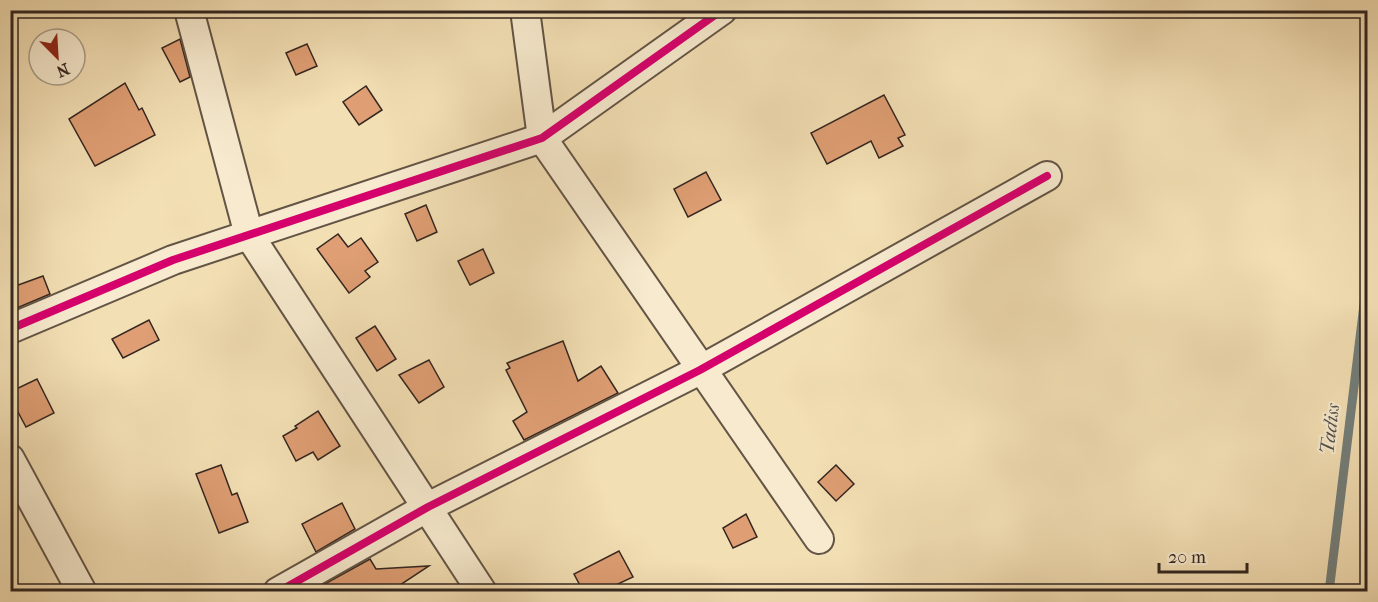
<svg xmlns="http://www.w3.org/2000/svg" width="1378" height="602" viewBox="0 0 1378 602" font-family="'IM FELL French Canon',serif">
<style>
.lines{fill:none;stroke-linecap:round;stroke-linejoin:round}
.stream{stroke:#747f7b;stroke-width:9}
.building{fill:#df9e73;stroke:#332620;stroke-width:1.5}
.minor-casing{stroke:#635445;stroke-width:32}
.minor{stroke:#f7eace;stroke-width:28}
.cycleway-casing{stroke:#f7eace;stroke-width:11}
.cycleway{stroke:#d6006c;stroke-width:8}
.labels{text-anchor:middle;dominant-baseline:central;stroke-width:4.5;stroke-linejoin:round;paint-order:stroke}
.water-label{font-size:20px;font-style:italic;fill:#53524d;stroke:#f7eace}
</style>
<rect width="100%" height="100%" fill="#f3dfb4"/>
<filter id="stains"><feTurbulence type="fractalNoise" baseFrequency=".00333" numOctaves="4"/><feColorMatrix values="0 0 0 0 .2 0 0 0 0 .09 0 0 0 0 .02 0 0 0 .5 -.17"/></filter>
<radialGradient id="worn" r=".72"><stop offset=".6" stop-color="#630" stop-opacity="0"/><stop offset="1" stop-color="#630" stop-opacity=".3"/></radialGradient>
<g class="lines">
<!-- stream -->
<polyline class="stream" points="1329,592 1368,272"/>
</g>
<!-- building -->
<g class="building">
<polygon points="180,39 190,77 180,82 162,48"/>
<polygon points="307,44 317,66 296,75 286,53"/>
<polygon points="125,83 139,110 142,108 155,135 95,166 69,119"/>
<polygon points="366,86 382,110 359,125 343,102"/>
<polygon points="884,95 905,135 898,138 903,146 879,158 871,141 827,164 811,133"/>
<polygon points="706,172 721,200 688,217 674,189"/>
<polygon points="426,205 437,232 417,241 405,214"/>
<polygon points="338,234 348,247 361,238 378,262 365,271 370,277 349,293 317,249"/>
<polygon points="483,249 494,273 470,285 458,261"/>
<polygon points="43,276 50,294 17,308 10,288"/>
<polygon points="149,320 159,340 123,358 112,339"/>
<polygon points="375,326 396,359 377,371 356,338"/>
<polygon points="563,341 578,381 601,366 618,393 524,440 513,421 527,412 506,370 510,368 507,363"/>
<polygon points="429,360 444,387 419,403 399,375"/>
<polygon points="37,379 54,413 26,427 10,397 10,392"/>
<polygon points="318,411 340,446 318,460 313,452 296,461 283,436 297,428 295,426"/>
<polygon points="221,465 232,495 237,493 248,522 219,533 196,474"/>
<polygon points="836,465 854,484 836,501 818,482"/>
<polygon points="342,503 355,529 316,552 302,524"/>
<polygon points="746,514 757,537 733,548 723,528"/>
<polygon points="619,551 633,577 603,591 583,591 574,574"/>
<polygon points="370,559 376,569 429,566 391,591 321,591 321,586"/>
</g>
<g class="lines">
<defs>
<g id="minor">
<polyline points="189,10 249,235 482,592"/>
<polyline points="525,10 542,138 819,539"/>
<polyline points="10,329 173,260 542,138 722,10"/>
<polyline points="10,459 82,592"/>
<polyline points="278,592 428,507 700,370 1047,176"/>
</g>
</defs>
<!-- minor casing -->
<use href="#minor" class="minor-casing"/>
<!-- minor -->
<use href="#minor" class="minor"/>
<defs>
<g id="cycleway">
<polyline points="10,329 173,260 542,138 722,10"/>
<polyline points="278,592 428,507 700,370 1047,176"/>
</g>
</defs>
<!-- cycleway casing -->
<use href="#cycleway" class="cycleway-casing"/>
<!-- cycleway -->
<use href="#cycleway" class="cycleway"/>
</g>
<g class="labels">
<!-- water labels -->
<g class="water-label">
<text transform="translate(1330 429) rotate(-83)">Tadiss</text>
</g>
</g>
<!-- margin -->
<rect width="1378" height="602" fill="none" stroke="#f3dfb4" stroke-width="36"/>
<rect x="12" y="12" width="1354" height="578" fill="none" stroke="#332620" stroke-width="3"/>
<rect x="18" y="18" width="1342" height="566" fill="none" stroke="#332620" stroke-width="1.5"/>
<!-- north arrow -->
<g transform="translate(57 57) rotate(156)"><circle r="28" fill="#f7eace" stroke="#a99c88" stroke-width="1.5"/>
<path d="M0-4.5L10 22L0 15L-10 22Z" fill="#8f2418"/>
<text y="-9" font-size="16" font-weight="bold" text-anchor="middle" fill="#332620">N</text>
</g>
<!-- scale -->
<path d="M1159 563v9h88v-9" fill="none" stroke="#332620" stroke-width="3"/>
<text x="1168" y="563" font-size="18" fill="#332620" stroke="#f7eace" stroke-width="4.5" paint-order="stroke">20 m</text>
<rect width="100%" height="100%" filter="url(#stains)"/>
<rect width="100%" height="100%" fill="url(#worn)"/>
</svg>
